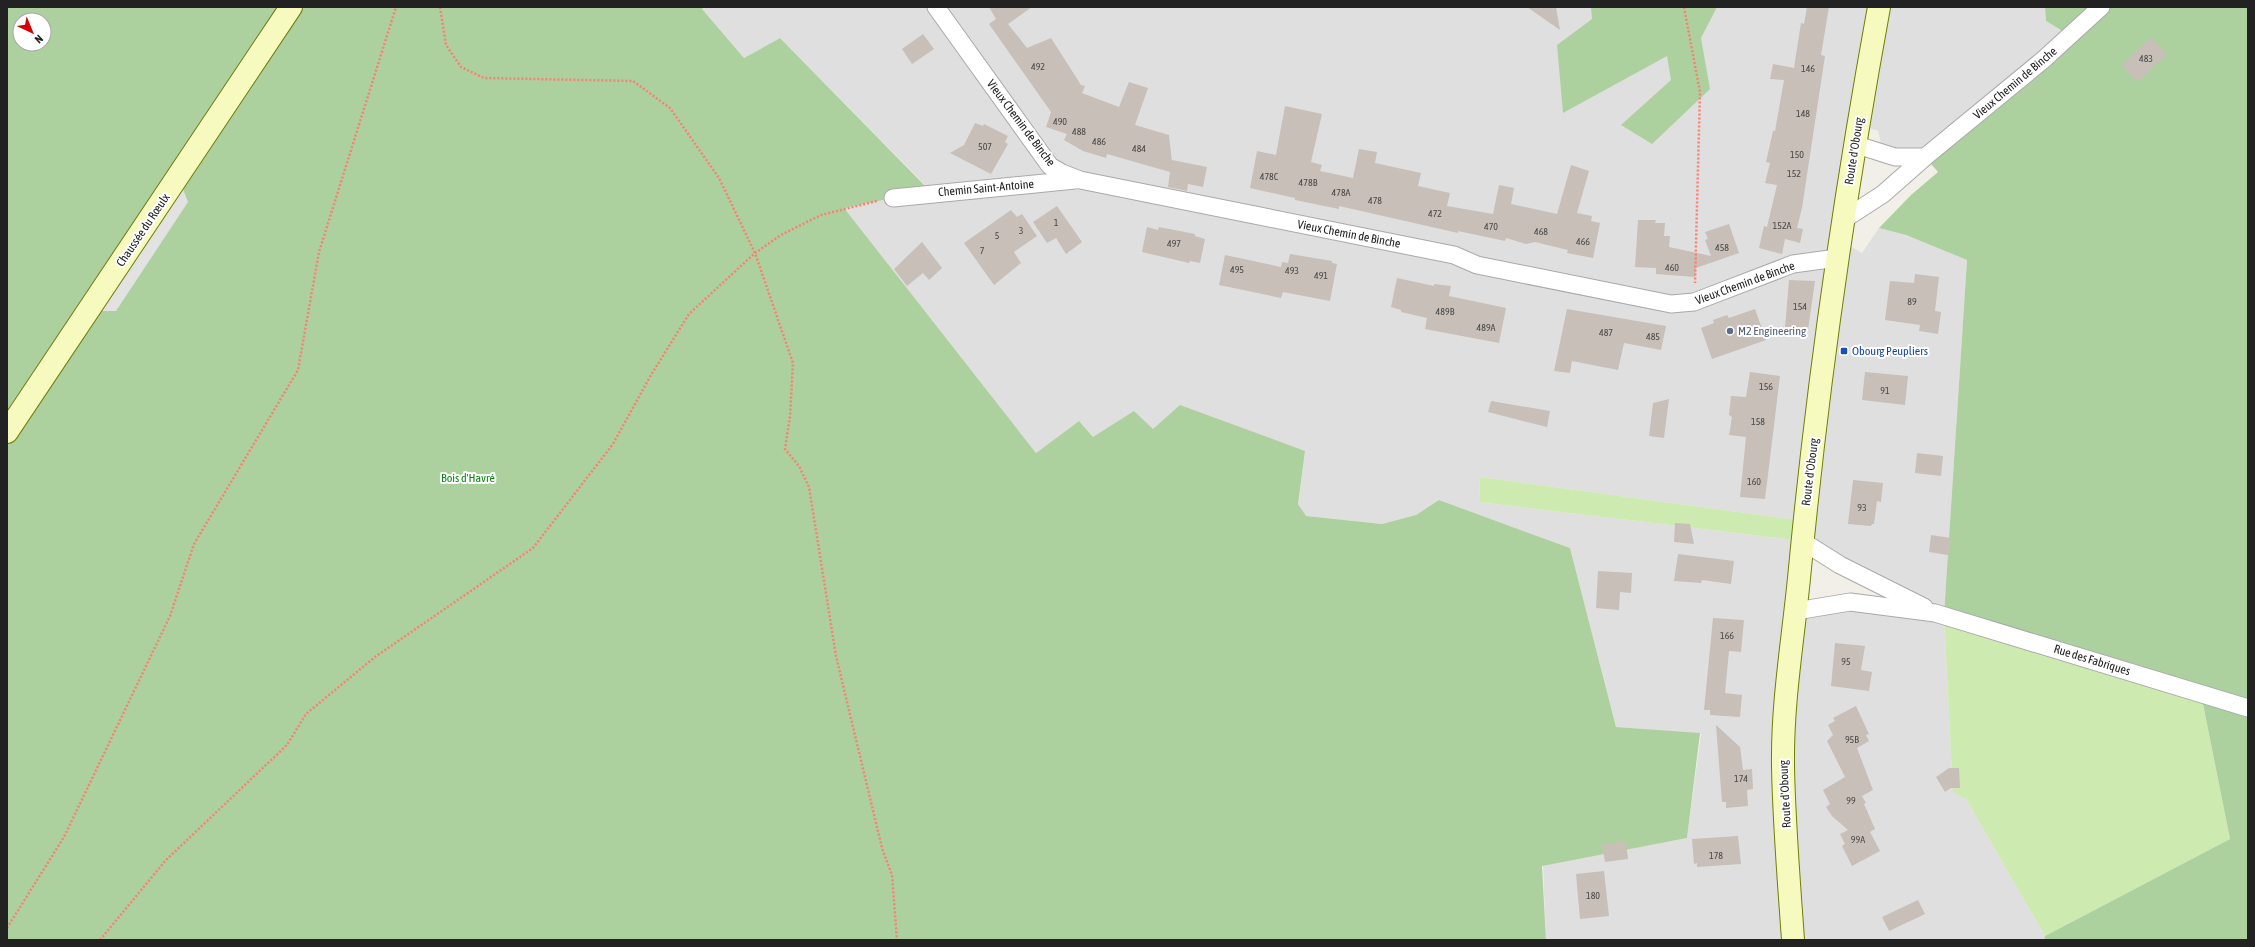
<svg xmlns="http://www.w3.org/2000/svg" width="2255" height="947" viewBox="0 0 2255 947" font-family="'Asap Condensed',sans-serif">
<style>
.residential{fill:#e0dfdf;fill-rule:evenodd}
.grass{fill:#cdebb0}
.forest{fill:#add19e;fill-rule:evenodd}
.parking{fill:#e2e2e2}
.building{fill:#c7bfb8}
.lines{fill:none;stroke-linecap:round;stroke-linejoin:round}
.street-casing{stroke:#a9a9a9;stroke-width:19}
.secondary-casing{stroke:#707d05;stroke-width:24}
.path{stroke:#fa8072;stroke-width:2.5;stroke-dasharray:2 2;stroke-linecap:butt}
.street{stroke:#fff;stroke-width:17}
.secondary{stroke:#f7fabf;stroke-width:22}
.service-dot{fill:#5c6f8a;stroke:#fff;stroke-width:1.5}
.transit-dot{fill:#1a4fb4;stroke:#fff;stroke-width:1.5}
.labels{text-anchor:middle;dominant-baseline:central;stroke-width:4;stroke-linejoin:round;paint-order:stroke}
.number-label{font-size:10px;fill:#4b4948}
.street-label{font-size:12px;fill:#222;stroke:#fff}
.service-label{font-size:12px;fill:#4e5e75;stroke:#fff;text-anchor:start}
.transit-label{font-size:12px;fill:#164399;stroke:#fff;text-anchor:start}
.park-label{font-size:12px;fill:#0c8416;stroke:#fff}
</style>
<rect width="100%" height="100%" fill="#f2efe9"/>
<!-- residential -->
<path class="residential" d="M706,7h1339l1,14 18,11 -21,28 -132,97 -30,-13 -3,-13 -20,-7 -8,122 12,7 17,-25 27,7 61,25 -23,355 9,176 13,8 79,137 -1,4h-498l-3,-75 144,-27 14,-104 -85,-7 -46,-179 -131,-48 -23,15 -34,9 -77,-8 -7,-12 7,-53 -152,-22 -60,8 -14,-16 -43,32 -193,-245 50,-10 39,-6 -152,-154 -36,20 -42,-49zM1480,477l324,44 -2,20 -323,-39zM1803,542l131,70 -84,-10 -54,9z"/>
<!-- grass -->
<g class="grass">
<polygon points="1480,477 1804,521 1802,541 1479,502"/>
<polygon points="1944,615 2201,694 2230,839 2045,936 1966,799 1953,792"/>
</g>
<!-- forest -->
<g class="forest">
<path d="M7,7h699l-4,2 42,49 36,-20 152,155 -39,5 -49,10 192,245 43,-32 14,16 41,-26 19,18 27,-24 125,46 -7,53 8,12 76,8 34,-9 23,-15 131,48 46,179 84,6 -13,105 -145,28 4,74h-1539zM20,20h24v24h-24z"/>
<polygon points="1591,7 1717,7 1701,38 1710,89 1652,144 1621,125 1671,80 1667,56 1563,113 1557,45 1592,19"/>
<polygon points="2045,7 2248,7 2248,940 2044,940 2045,936 2230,839 2201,694 1944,615 1967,260 1906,235 1879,228 1911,195 1938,172 1925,157 2064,32 2046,21"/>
</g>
<!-- parking -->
<polygon class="parking" points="178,176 188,202 116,311 89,311"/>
<!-- building -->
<g class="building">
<polygon points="989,7 1032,7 1008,24 1027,48 1051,38 1081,85 1085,86 1082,93 1119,107 1129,82 1148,88 1135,125 1169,135 1172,162 1172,160 1207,167 1203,187 1188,184 1187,191 1168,187 1170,172 1107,154 1106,158 1083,151 1064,140 1067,134 1046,127 1051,112 989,24 996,19"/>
<polygon points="1527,7 1556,7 1560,30"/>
<polygon points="1807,7 1829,7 1821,55 1825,56 1802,208 1797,228 1803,229 1800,243 1785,239 1782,254 1759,248 1764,226 1767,227 1777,185 1765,183 1770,163 1766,162 1773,131 1775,131 1784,80 1770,79 1773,64 1794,68 1801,23 1804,24"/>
<polygon points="923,34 934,49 912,64 902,49"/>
<polygon points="2151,37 2167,54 2138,82 2121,65"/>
<polygon points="1285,106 1322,114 1311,162 1322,165 1320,171 1353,178 1359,149 1377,152 1375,163 1421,173 1418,186 1450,193 1447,206 1493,214 1499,185 1514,188 1511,204 1557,214 1571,165 1589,171 1577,213 1592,216 1591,221 1600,223 1593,258 1567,253 1568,250 1535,242 1526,244 1506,238 1505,241 1458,231 1458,233 1339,206 1339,209 1295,200 1295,198 1250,188 1257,151 1276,155"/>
<polygon points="975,123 983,126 984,124 1008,136 1005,142 1008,144 991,174 950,153 964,145"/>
<polygon points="1057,206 1082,242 1066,254 1056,238 1047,243 1033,222"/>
<polygon points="1011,210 1017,217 1022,214 1037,236 1014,252 1021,263 994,285 964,243"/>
<polygon points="1638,220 1656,220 1655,223 1665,223 1664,236 1670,236 1669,247 1711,256 1705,240 1708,239 1705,232 1729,224 1739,253 1696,268 1695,277 1656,274 1656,268 1635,267"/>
<polygon points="1147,227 1158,230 1159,227 1195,234 1195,236 1205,239 1200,263 1190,261 1189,263 1142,252"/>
<polygon points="922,242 942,268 929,280 923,273 907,286 894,269"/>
<polygon points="1290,254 1332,261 1332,263 1337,264 1330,301 1283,292 1281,298 1219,285 1225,255 1281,267 1282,262 1288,263"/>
<polygon points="1915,274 1939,277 1935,311 1941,312 1938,334 1919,331 1920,325 1885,320 1890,281 1914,283"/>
<polygon points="1397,278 1434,286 1434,284 1451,286 1449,296 1506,308 1499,343 1425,329 1427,318 1401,312 1401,310 1391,307"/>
<polygon points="1789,280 1815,281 1808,330 1785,327"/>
<polygon points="1567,309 1666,326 1661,350 1624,343 1618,370 1572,361 1570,373 1554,371"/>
<polygon points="1755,309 1766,340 1712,359 1701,328 1714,323 1713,320 1727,315 1729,318"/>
<polygon points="1750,372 1780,376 1765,499 1740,497 1746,437 1729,435 1732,417 1729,415 1731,396 1746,397"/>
<polygon points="1865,372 1908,376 1905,405 1862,400"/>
<polygon points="1669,399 1664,438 1649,436 1653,403"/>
<polygon points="1491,401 1550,411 1547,427 1488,412"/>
<polygon points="1917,453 1943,456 1941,476 1915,473"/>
<polygon points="1853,480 1883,483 1881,502 1877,501 1874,524 1872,524 1871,526 1848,524"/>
<polygon points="1675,523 1690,524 1694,544 1674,542"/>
<polygon points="1931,535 1951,538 1948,555 1929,552"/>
<polygon points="1678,554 1734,561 1731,584 1702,580 1701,583 1674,581"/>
<polygon points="1598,571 1632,573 1631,593 1620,592 1619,610 1596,608"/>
<polygon points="1713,618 1744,620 1741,652 1729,651 1725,693 1742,695 1740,717 1710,715 1710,710 1704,710"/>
<polygon points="1835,643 1865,646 1861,670 1872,672 1869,691 1831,686"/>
<polygon points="1856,706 1869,734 1866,735 1869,741 1857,748 1873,790 1862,796 1866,803 1864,804 1875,829 1870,832 1880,851 1852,866 1842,846 1845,844 1840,834 1848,830 1832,816 1826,807 1830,804 1823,790 1845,777 1827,741 1833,735 1828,725 1835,721 1833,718"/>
<polygon points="1716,725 1740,747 1743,770 1752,769 1753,789 1747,790 1748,806 1726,808 1726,802 1722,802"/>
<polygon points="1949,768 1959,768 1960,788 1951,788 1945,792 1936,777"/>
<polygon points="1738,836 1741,864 1697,867 1697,863 1694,864 1692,839"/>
<polygon points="1626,841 1628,859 1605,862 1602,844"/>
<polygon points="1604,871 1609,916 1580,919 1576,874"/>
<polygon points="1918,900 1925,914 1889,931 1882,917"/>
</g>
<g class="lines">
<defs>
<g id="street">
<polyline points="936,7 1050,166 1062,173 1080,180 1454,255 1477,265 1671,304 1694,302 1793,264 1837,258"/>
<polyline points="1854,144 1895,157 1925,157"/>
<polyline points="893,198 1075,180"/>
<polyline points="1843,220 1883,194 1925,157 2043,60 2101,7"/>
<polyline points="1802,541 1840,565 1924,607"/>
<polyline points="1796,611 1850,602 1935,613 2248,708"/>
</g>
<g id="secondary">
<polyline points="7,432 291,7"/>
<path d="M1793,940c-4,-58 -9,-116 -10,-174 -1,-66 11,-132 17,-198 18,-188 45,-375 79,-561"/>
</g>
</defs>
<!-- street casing -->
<use href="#street" class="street-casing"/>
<!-- secondary casing -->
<use href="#secondary" class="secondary-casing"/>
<!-- path -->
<g class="path">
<polyline points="440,7 446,45 461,67 484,78 633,81 670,108 719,178 755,253 793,363 790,416 785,449 799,466 809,487 836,656 882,848 892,875 897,940"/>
<polyline points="1684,7 1700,92 1695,283"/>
<polyline points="7,928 64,837 170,616 194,544 298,370 319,252 396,7"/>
<polyline points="100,940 166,860 287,745 306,714 375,657 533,548 613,444 651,375 689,314 755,253 781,235 821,215 877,201"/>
</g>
<!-- street -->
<use href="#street" class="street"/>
<!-- secondary -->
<use href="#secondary" class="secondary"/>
</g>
<!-- markers -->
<circle class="service-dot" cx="1730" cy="331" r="4"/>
<rect class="transit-dot" x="1840" y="347" width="8" height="8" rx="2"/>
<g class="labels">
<!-- number labels -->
<g class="number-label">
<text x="2146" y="58">483</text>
<text x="1038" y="66">492</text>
<text x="1808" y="68">146</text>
<text x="1803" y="113">148</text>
<text x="1060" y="121">490</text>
<text x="1079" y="131">488</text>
<text x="1099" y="141">486</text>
<text x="985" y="146">507</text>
<text x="1139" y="148">484</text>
<text x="1797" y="154">150</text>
<text x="1794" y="173">152</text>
<text x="1269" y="176">478C</text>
<text x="1308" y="182">478B</text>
<text x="1341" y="192">478A</text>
<text x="1375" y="200">478</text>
<text x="1435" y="213">472</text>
<text x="1056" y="222">1</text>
<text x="1782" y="225">152A</text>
<text x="1491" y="226">470</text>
<text x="1021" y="230">3</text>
<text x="1541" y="231">468</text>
<text x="997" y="235">5</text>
<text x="1583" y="241">466</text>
<text x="1174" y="243">497</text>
<text x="1722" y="247">458</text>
<text x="982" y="250">7</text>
<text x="1672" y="267">460</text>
<text x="1237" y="269">495</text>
<text x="1292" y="270">493</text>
<text x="1321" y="275">491</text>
<text x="1912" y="301">89</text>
<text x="1800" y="306">154</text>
<text x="1445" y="311">489B</text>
<text x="1486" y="327">489A</text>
<text x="1606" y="332">487</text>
<text x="1653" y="336">485</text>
<text x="1766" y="386">156</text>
<text x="1885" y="390">91</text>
<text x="1758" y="421">158</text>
<text x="1754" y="481">160</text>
<text x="1862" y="507">93</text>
<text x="1727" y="635">166</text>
<text x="1846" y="661">95</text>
<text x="1852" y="739">95B</text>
<text x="1741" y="778">174</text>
<text x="1851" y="800">99</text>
<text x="1858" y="839">99A</text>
<text x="1716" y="855">178</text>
<text x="1593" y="895">180</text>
</g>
<!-- street labels -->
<g class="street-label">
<text transform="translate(2015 83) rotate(-40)">Vieux Chemin de Binche</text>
<text transform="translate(1021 123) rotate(53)">Vieux Chemin de Binche</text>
<text transform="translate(1854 151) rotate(-81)">Route d'Obourg</text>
<text transform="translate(986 188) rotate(-5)">Chemin Saint-Antoine</text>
<text transform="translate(143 230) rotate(-56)">Chaussée du Rœulx</text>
<text transform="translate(1349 234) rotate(11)">Vieux Chemin de Binche</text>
<text transform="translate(1745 283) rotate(-20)">Vieux Chemin de Binche</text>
<text transform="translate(1810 472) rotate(-83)">Route d'Obourg</text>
<text transform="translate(2092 660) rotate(17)">Rue des Fabriques</text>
<text transform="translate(1785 794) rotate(-93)">Route d'Obourg</text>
</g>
<!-- service labels -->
<g class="service-label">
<text x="1738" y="331">M2 Engineering</text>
</g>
<!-- transit labels -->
<g class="transit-label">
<text x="1852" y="351">Obourg Peupliers</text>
</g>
<!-- park labels -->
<g class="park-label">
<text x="468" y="478">Bois d'Havré</text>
</g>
</g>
<!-- border -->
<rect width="2255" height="947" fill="none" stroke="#222222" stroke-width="16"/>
<!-- north arrow -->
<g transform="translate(32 32) rotate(136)"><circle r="19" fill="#ffffff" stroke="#a7a7a7"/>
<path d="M0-3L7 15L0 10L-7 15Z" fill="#d40000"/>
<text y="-6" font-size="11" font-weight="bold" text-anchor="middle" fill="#222222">N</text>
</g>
</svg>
